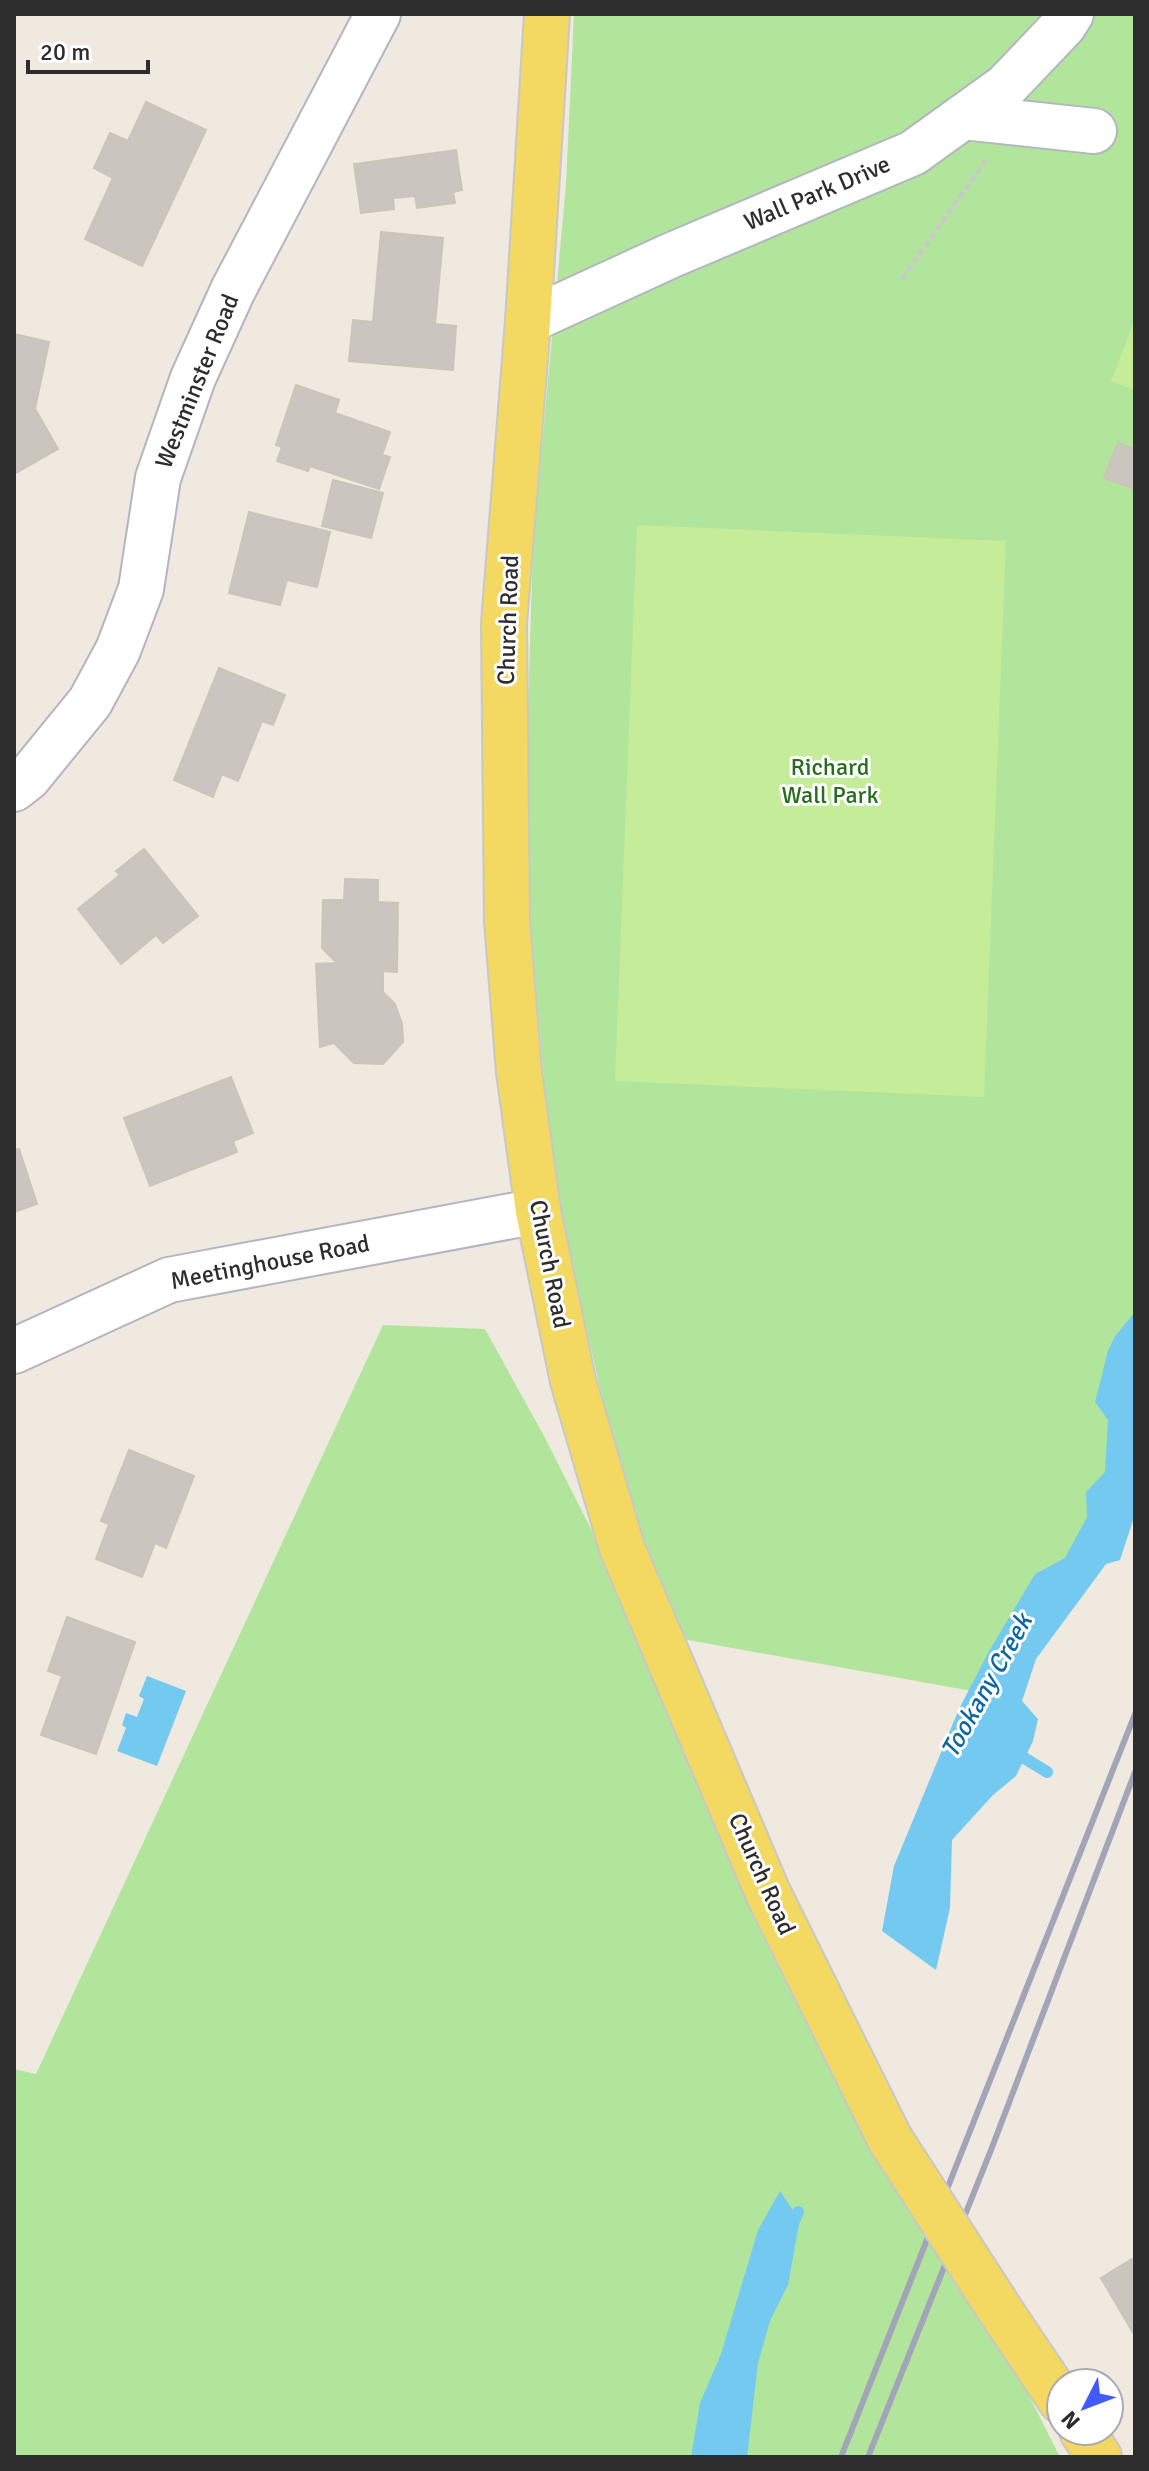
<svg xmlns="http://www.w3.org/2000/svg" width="1149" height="2471" viewBox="0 0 1149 2471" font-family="Signika,sans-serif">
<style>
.green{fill:#b2e59c}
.pitch{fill:#c5ec98}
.water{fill:#73c9f0}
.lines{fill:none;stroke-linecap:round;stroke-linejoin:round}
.stream{stroke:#73c9f0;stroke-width:12}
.building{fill:#cac6bf;stroke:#cac5b9;stroke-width:2}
.minor-casing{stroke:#b3b5c1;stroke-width:48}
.major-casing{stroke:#c8c8c8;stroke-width:48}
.path{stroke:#c8c8c8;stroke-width:5;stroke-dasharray:6 4;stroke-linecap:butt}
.minor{stroke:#fff;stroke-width:44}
.major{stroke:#f3d861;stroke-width:44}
.rail{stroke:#a2a4b7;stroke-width:6}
.major-bridge-casing{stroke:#c8c8c8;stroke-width:48;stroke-linecap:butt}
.major-bridge{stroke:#f3d861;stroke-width:44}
.labels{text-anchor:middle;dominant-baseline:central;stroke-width:6;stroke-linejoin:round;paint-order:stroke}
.street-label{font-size:24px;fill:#2d2d2d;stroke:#fff}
.park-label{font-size:24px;fill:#276d1a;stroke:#fff}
.water-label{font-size:26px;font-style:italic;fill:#0c67a2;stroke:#fff}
</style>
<rect width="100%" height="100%" fill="#efe9e0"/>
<!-- green -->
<g class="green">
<polygon points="574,14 1135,14 1135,1402 1075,1559 983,1693 677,1638 629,1516 565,1234 548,1129 524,844 533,543 566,185"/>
<polygon points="383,1325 485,1329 543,1434 1060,2457 14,2457 14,2069 36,2074"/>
</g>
<!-- pitch -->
<g class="pitch">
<polygon points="1135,319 1135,390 1111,381"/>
<polygon points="637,525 1006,541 984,1097 615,1081"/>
</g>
<!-- water -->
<g class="water">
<polygon points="1135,1312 1135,1514 1120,1560 1106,1564 1036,1659 1022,1701 1038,1719 1033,1741 1016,1776 993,1795 952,1840 950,1908 936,1970 882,1931 894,1866 959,1709 988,1653 1035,1574 1065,1558 1087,1517 1086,1492 1105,1472 1108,1420 1095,1402 1108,1351 1115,1336"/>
<polygon points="147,1676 186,1691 157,1766 117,1751 126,1728 122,1725 126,1713 137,1717 144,1699 139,1696"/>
<polygon points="780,2191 791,2207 799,2224 788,2285 770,2321 758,2363 747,2457 691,2457 700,2403 721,2354 758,2230"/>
</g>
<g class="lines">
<!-- stream -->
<g class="stream">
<polyline points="1013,1751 1047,1772"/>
<polyline points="789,2232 798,2212"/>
</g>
</g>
<!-- building -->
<g class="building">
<polygon points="146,102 206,130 142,266 85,239 113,178 94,168 110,133 128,141"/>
<polygon points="456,150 462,190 453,192 455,203 417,208 415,196 393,198 394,209 361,213 354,164"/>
<polygon points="381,232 443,238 435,324 456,326 453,370 349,361 353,320 373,322"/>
<polygon points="14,334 49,342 35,409 58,449 14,474"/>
<polygon points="296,385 339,400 335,413 390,432 382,455 390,457 379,489 310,466 308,471 277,461 282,447 276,445"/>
<polygon points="1118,443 1135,449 1135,489 1104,478"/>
<polygon points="333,480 383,493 371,538 322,526"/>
<polygon points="249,512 330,532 317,587 287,580 280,605 229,593"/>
<polygon points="219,668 285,695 273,725 262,721 238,781 222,774 213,797 174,780"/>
<polygon points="144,849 198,916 163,943 156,935 121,964 78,909 120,875 116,871"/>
<polygon points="345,879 378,880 378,902 398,903 397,972 383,971 383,992 395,1004 402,1024 403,1042 383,1064 354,1063 334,1043 320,1047 316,964 337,963 322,948 323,900 344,900"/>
<polygon points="231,1077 253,1133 233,1141 237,1152 150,1186 124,1118"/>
<polygon points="19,1149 37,1204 14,1212 14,1150"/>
<polygon points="129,1450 194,1476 166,1548 155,1543 142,1577 96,1559 109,1524 101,1521"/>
<polygon points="67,1617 135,1642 96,1754 41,1735 62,1676 48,1671"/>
<polygon points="1132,2259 1135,2264 1135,2336 1101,2278"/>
</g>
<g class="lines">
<defs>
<g id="minor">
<polyline points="963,117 1094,131"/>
<polyline points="528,321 672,255 913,153 1006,86 1064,25 1071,14"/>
<polyline points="14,789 28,778 90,702 118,650 141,589 158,478 193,378 233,290 378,14"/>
<polyline points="14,1351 169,1280 538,1211"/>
</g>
<g id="major">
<polyline points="547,14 528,321 504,623 507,921 519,1072 538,1211 573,1381 622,1548 768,1893 890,2139"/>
<polyline points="1000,2310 1061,2401"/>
<polyline points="1082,2431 1099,2457"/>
</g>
</defs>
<!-- minor casing -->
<use href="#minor" class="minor-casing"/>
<!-- major casing -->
<use href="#major" class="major-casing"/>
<!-- path -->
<polyline class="path" points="902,279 986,160"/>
<!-- minor -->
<use href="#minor" class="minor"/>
<!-- major -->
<use href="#major" class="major"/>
<!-- rail -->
<g class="rail">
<polyline points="841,2457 1135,1714"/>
<polyline points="868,2457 991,2150 1135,1772"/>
</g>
<defs>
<polyline id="major-bridge" points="890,2139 1000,2310"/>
</defs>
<!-- major-bridge casing -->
<use href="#major-bridge" class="major-bridge-casing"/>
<!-- major-bridge -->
<use href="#major-bridge" class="major-bridge"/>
</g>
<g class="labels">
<!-- street labels -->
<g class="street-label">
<text transform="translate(817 193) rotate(-23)">Wall Park Drive</text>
<text transform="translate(197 381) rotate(-68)">Westminster Road</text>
<text transform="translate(508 620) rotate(-88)">Church Road</text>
<text transform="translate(270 1262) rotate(-11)">Meetinghouse Road</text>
<text transform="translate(550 1264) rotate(79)">Church Road</text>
<text transform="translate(762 1874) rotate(66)">Church Road</text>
</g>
<!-- park labels -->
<g class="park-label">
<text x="830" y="767">Richard<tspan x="830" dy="28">Wall Park</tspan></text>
</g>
<!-- water labels -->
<g class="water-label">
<text transform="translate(987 1686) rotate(-61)">Tookany Creek</text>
</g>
</g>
<!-- border -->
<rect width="1149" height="2471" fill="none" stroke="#2d2d2d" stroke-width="32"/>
<!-- north arrow -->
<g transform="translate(1085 2407) rotate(228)"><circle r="38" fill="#ffffff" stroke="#ababab" stroke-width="2"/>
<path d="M0-6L14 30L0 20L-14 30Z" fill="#405afc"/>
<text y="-12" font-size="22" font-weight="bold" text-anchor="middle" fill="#2d2d2d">N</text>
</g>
<!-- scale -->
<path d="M28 60v12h120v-12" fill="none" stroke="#2d2d2d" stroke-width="4"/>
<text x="40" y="60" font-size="24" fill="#2d2d2d" stroke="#ffffff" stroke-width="6" paint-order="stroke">20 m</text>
</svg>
